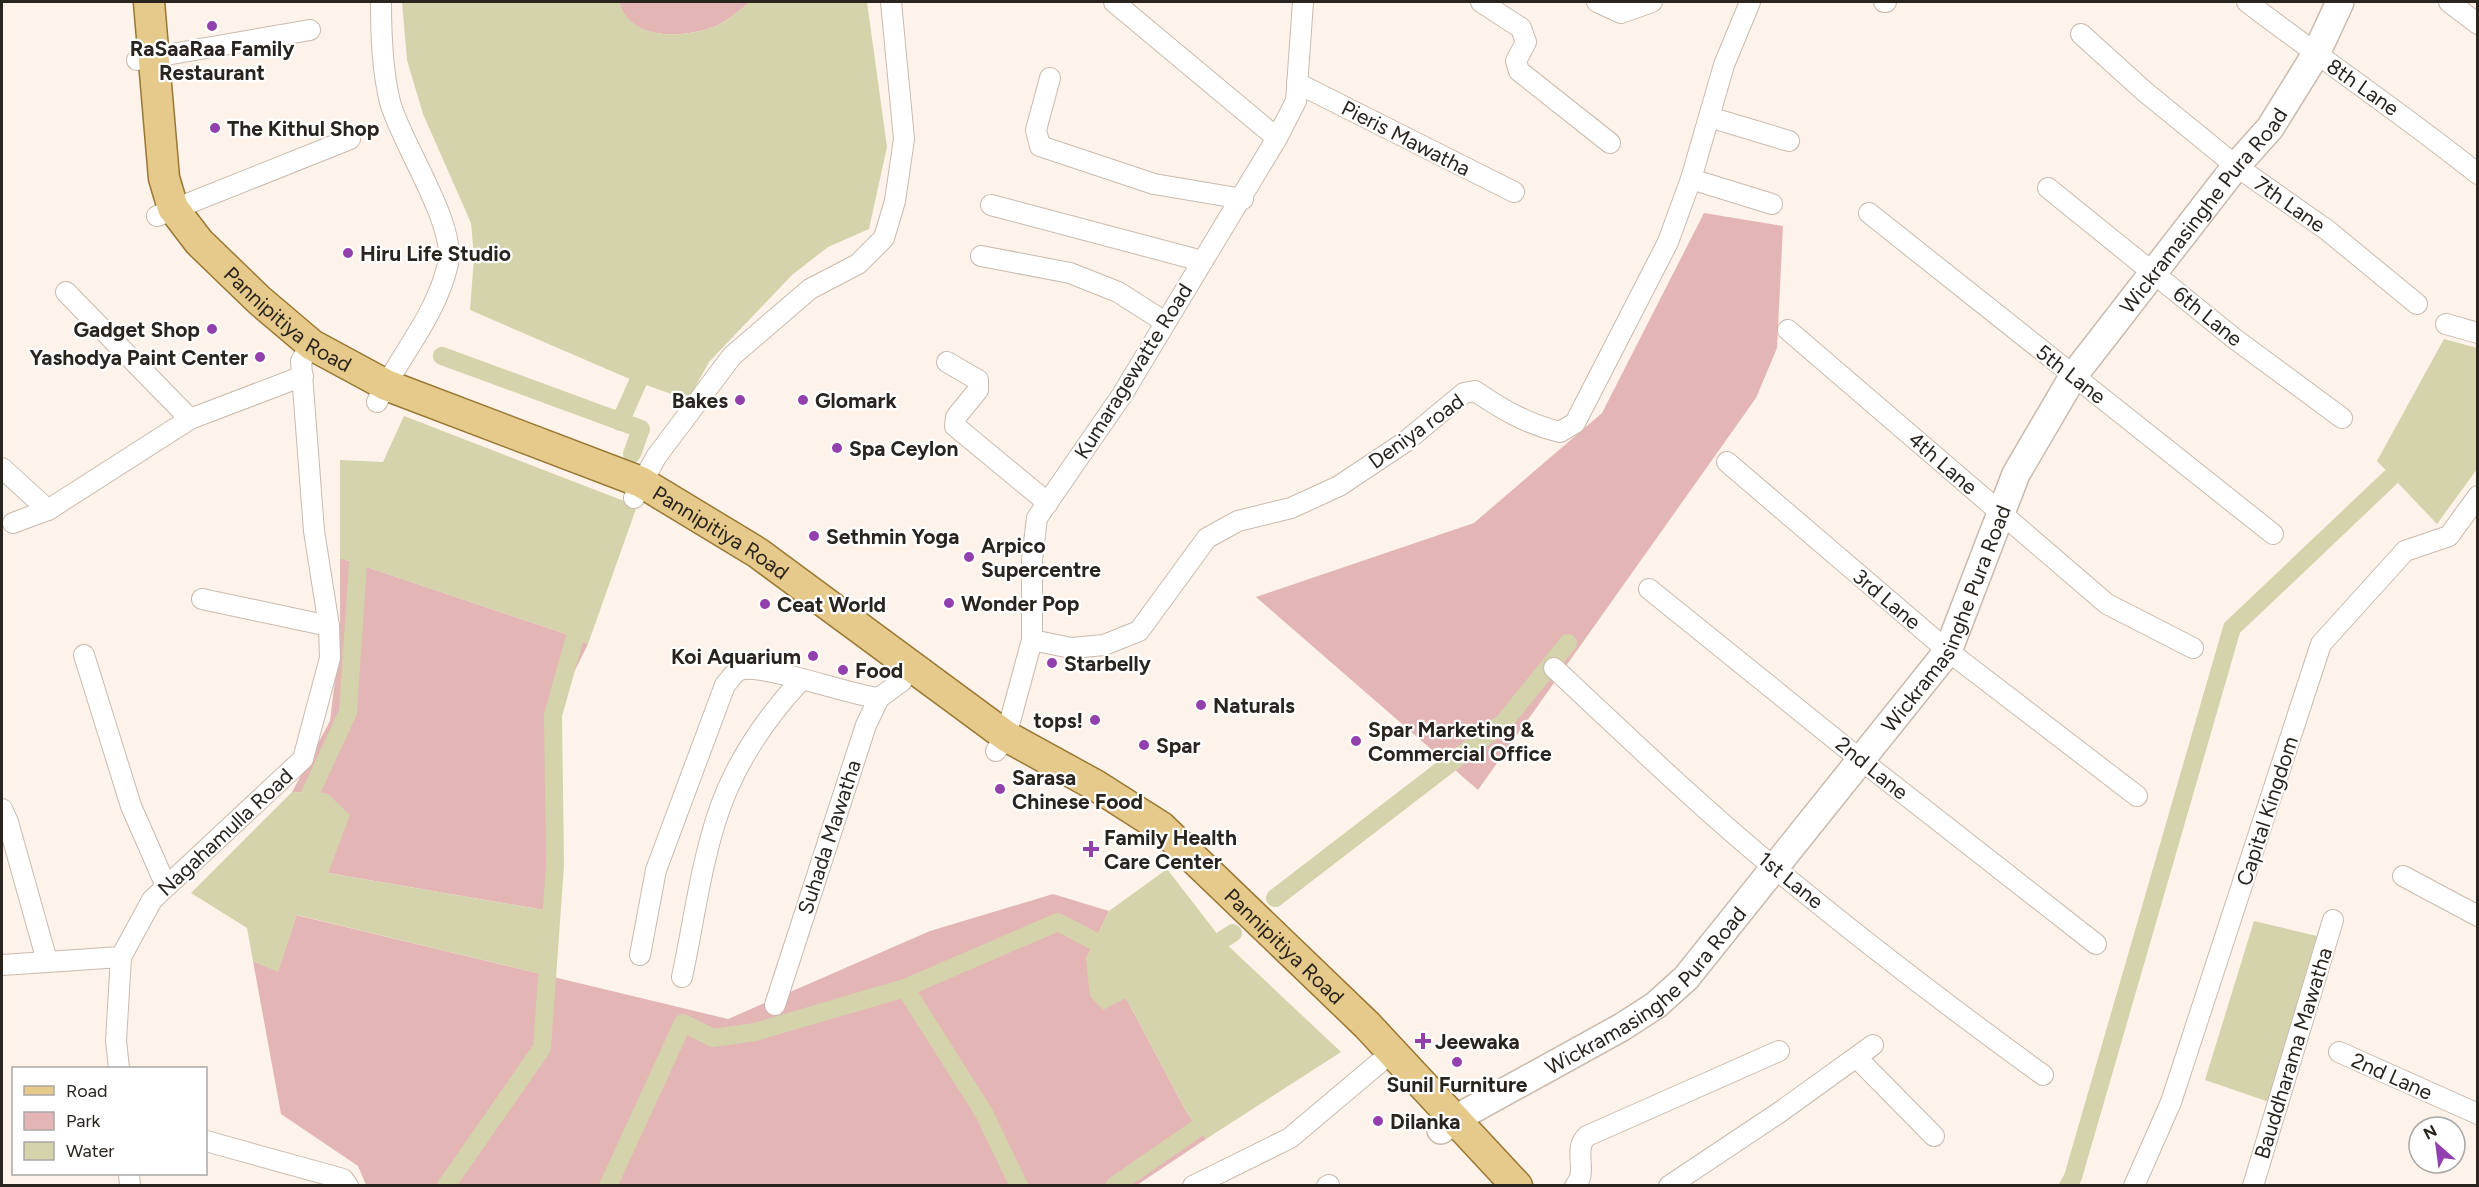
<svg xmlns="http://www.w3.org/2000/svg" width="2479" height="1187" viewBox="0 0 2479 1187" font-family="Figtree,sans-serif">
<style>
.green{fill:#e3b6b5}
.water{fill:#d5d3ab}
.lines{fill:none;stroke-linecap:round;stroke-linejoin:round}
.canal{stroke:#d5d3ab;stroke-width:18}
.street-casing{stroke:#cabaad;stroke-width:22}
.secondary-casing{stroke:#cabaad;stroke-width:30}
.primary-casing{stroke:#9a7833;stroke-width:33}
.street{stroke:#fff;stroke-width:20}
.secondary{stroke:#fff;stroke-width:27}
.primary{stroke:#e6ca8b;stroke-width:30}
.poi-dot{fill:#9340af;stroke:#fff;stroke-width:2}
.labels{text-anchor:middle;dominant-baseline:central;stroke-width:4.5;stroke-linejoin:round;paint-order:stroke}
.poi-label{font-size:21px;font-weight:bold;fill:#2a241f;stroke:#fff;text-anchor:start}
.street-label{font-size:21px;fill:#2a241f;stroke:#fff}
</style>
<rect width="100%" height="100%" fill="#fdf3ea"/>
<!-- green -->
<g class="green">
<path d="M619,2h129l-1,3c-10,7 -20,16 -31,21 -32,13 -87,15 -97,-24z"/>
<polygon points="1704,213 1783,226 1777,348 1756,398 1478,790 1256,597 1474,523 1602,413"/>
<polygon points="340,558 575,637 588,644 553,715 555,865 550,911 328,873 327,793 292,792 330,721 340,639"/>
<polygon points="1053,894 1109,911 1086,959 1126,998 1186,1111 1206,1139 1137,1185 366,1185 358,1166 281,1114 253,961 278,971 296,915 728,1019 930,931"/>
</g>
<!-- water -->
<g class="water">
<path d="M402,2h217c11,39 65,37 97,24 11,-5 21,-14 31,-21l1,-3h119l20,145 -18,82 -41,18 -36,28 -83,87 -21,38 -56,-20 -162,-70 4,-53 -3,-34 -48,-109 -16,-54z"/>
<polygon points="2444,339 2477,348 2477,469 2437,524 2377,461"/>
<polygon points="404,416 637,506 588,644 575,637 340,558 340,460 383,462"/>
<polygon points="292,792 327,793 350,815 328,873 550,911 545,975 297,915 278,972 253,961 247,928 191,893"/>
<polygon points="1167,869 1222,940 1341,1052 1206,1139 1186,1111 1126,998 1103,1010 1090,996 1086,959 1109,911"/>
<polygon points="2254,921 2321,937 2269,1102 2205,1080"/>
</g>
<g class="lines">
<!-- canal -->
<g class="canal">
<polyline points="442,356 641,429 632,454"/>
<polyline points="620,422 638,382"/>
<polyline points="311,792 348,712 358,564"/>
<polyline points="1275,898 1504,722 1568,643"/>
<polyline points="1222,940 1233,933"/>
<polyline points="905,988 984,1113 1019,1186"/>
<polyline points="446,1186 542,1048 555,865 553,715 575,637"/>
<polyline points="608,1186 683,1023 713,1038 755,1032 905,988 1058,922 1096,942"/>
<polyline points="1114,1186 1198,1128"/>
<polyline points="2068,1186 2073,1177 2232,628 2390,478"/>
</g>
<defs>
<g id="street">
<polyline points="1114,2 1277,138"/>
<polyline points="1481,2 1521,28 1526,42 1516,61 1519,71 1610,143"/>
<polyline points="1597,2 1621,13 1652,2"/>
<polyline points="1884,2 1886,2"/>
<path d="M2247,2c76,58 156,112 231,172"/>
<polyline points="2449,2 2478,24"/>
<polyline points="2081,34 2144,91 2236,166 2327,230 2417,304"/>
<polyline points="137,60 310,30"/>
<polyline points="1050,78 1036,130 1040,146 1154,184 1243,199"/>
<polyline points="1297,83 1514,192"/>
<polyline points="1709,117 1789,141"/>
<polyline points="1691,179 1772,204"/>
<polyline points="2048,188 2235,339 2342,418"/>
<polyline points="991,205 1202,261"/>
<polyline points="1869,213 2273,534"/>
<polyline points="157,216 350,139"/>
<polyline points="981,256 1070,273 1118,292 1165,322"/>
<polyline points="66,292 190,419"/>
<polyline points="2446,324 2478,333"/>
<polyline points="1788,330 2107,604 2193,648"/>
<polyline points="947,362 978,380 978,390 956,417 955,426 1048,503"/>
<path d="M377,402c23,-47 59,-86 71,-138 9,-39 -47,-121 -58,-162 -8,-33 -9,-67 -9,-100"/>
<polyline points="1727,462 1948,651 2137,796"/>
<polyline points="2,468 48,510"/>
<polyline points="634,498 656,457 732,356 810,289 858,264 884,238 895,201 904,139 891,2"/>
<polyline points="13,523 48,510 190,419 303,376"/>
<polyline points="1649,589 1861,760 2096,944"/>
<polyline points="202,599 329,626"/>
<path d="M1032,640l39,8 33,-3 35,-14 68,-93 31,-17 53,-13 48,-22 66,-44 59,-49 11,-2c28,19 52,33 85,41l15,-9 93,-181 23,-63 33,-114 26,-63"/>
<polyline points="84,655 131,806 166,886"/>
<path d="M1554,668c73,68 145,138 223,202 86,71 175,139 266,205"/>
<polyline points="996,751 1006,736 1032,640 1032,560 1037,518 1122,395 1277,138 1296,101 1303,2"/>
<polyline points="2,809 8,822 47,961"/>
<polyline points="2403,876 2478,916"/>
<path d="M640,955l16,-85 69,-185c4,-4 8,-11 13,-14 19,-11 112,25 141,27"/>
<polyline points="2,965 121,957"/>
<path d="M682,977c11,-51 18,-107 34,-157 16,-52 49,-101 85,-140"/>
<polyline points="775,1005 866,725 879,698 902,681"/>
<polyline points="2339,1052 2478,1114"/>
<polyline points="1857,1058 1934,1136"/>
<polyline points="119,1068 116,1041 121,957 152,900 303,759 330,658 329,626 314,531 301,361 312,345"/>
<polyline points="206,1141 343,1179 348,1186"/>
<polyline points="129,1174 130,1186"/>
<polyline points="1193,1186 1290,1138 1379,1063"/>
<polyline points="1327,1186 1329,1185"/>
<path d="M1575,1186c14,-14 -3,-37 12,-50l192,-85"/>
<polyline points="1669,1186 1780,1112 1873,1045"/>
<polyline points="2134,1186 2171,1102 2321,644 2405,551 2449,536 2478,496"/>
<polyline points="2253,1186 2333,920"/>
</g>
<g id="secondary">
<path id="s1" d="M1441,1130l16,-12 165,-91 34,-22 30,-27 262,-327 68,-177 58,-99 162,-209 34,-38 46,-74 24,-52"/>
</g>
<g id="primary">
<path id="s2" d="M149,2l15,176 9,30 26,34 60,58 53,45 74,40 255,97 117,71 248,183 89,49 66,42 206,198 150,161"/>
</g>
</defs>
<!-- street casing -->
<use href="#street" class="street-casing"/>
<!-- secondary casing -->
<use href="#secondary" class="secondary-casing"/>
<!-- primary casing -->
<use href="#primary" class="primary-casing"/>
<!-- street -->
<use href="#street" class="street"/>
<!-- secondary -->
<use href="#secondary" class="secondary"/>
<!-- primary -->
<use href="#primary" class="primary"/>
</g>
<!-- markers -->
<g class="poi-dot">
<circle cx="212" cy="26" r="6"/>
<circle cx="215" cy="128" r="6"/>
<circle cx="348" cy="253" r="6"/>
<circle cx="212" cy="329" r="6"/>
<circle cx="260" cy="357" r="6"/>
<circle cx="740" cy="400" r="6"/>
<circle cx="803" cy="400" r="6"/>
<circle cx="837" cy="448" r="6"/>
<circle cx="814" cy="536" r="6"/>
<circle cx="969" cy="557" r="6"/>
<circle cx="949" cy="603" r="6"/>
<circle cx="765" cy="604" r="6"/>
<circle cx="813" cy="656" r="6"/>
<circle cx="1052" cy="663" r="6"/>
<circle cx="843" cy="670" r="6"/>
<circle cx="1201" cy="705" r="6"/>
<circle cx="1095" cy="720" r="6"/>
<circle cx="1356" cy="741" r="6"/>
<circle cx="1144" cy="745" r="6"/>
<circle cx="1000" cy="789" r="6"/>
<path d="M1088 840h6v6h6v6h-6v6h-6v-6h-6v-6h6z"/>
<path d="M1420 1032h6v6h6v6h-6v6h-6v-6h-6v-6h6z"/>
<circle cx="1457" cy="1062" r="6"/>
<circle cx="1378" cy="1121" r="6"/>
</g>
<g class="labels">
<!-- poi labels -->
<g class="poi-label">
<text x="212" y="48" text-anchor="middle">RaSaaRaa Family<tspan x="212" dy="24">Restaurant</tspan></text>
<text x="227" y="128">The Kithul Shop</text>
<text x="360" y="253">Hiru Life Studio</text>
<text x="200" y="329" text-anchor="end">Gadget Shop</text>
<text x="248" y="357" text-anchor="end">Yashodya Paint Center</text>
<text x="728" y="400" text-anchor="end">Bakes</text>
<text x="815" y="400">Glomark</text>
<text x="849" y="448">Spa Ceylon</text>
<text x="826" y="536">Sethmin Yoga</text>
<text x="981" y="545">Arpico<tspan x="981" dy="24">Supercentre</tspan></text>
<text x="961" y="603">Wonder Pop</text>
<text x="777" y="604">Ceat World</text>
<text x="801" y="656" text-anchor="end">Koi Aquarium</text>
<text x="1064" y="663">Starbelly</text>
<text x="855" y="670">Food</text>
<text x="1213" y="705">Naturals</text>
<text x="1083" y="720" text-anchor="end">tops!</text>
<text x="1368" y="729">Spar Marketing &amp;<tspan x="1368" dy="24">Commercial Office</tspan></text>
<text x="1156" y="745">Spar</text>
<text x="1012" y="777">Sarasa<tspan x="1012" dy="24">Chinese Food</tspan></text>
<text x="1104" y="837">Family Health<tspan x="1104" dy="24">Care Center</tspan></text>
<text x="1435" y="1041">Jeewaka</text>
<text x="1457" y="1084" text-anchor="middle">Sunil Furniture</text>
<text x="1390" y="1121">Dilanka</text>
</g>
<!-- street labels -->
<g class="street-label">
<text transform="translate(2363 87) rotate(35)">8th Lane</text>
<text transform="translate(1406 138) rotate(27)">Pieris Mawatha</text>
<text transform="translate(2290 204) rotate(35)">7th Lane</text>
<text stroke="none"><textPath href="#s1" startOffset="1222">Wickramasinghe Pura Road</textPath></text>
<text transform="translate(2208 316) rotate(39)">6th Lane</text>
<text stroke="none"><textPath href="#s2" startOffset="369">Pannipitiya Road</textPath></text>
<text transform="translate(1133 371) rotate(-58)">Kumaragewatte Road</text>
<text transform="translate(2071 374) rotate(38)">5th Lane</text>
<text transform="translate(1416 431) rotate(-36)">Deniya road</text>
<text transform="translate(1943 463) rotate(41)">4th Lane</text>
<text stroke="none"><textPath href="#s2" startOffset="855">Pannipitiya Road</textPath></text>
<text transform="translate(1887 599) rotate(40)">3rd Lane</text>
<text stroke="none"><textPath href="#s1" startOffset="736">Wickramasinghe Pura Road</textPath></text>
<text transform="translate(1872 768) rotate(39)">2nd Lane</text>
<text transform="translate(2267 811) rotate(-72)">Capital Kingdom</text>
<text transform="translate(225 832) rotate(-43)">Nagahamulla Road</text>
<text transform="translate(829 837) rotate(-72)">Suhada Mawatha</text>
<text transform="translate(1791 880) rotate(39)">1st Lane</text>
<text stroke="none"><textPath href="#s2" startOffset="1557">Pannipitiya Road</textPath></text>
<text stroke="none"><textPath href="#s1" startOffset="250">Wickramasinghe Pura Road</textPath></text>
<text transform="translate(2293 1053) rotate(-73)">Bauddharama Mawatha</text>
<text transform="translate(2392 1076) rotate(24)">2nd Lane</text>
</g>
</g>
<!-- border -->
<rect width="2479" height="1187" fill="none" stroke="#2a241f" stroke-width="6"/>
<!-- legend -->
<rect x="12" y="1067" width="195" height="108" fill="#ffffff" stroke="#aaa7a5" stroke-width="1.5"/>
<rect x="24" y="1086" width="30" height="9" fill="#e6ca8b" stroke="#aaa7a5" stroke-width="1.5"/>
<text x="66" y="1097" font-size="18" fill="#2a241f">Road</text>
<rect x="24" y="1112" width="30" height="18" fill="#e3b6b5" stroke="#aaa7a5" stroke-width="1.5"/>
<text x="66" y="1127" font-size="18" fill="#2a241f">Park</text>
<rect x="24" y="1142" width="30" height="18" fill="#d5d3ab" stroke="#aaa7a5" stroke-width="1.5"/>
<text x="66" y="1157" font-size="18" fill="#2a241f">Water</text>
<!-- north arrow -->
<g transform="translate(2437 1145) rotate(332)"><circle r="28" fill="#ffffff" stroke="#aaa7a5" stroke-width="1.5"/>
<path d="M0-4.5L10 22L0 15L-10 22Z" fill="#9340af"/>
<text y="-9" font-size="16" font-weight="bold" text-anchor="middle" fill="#2a241f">N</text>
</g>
</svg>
